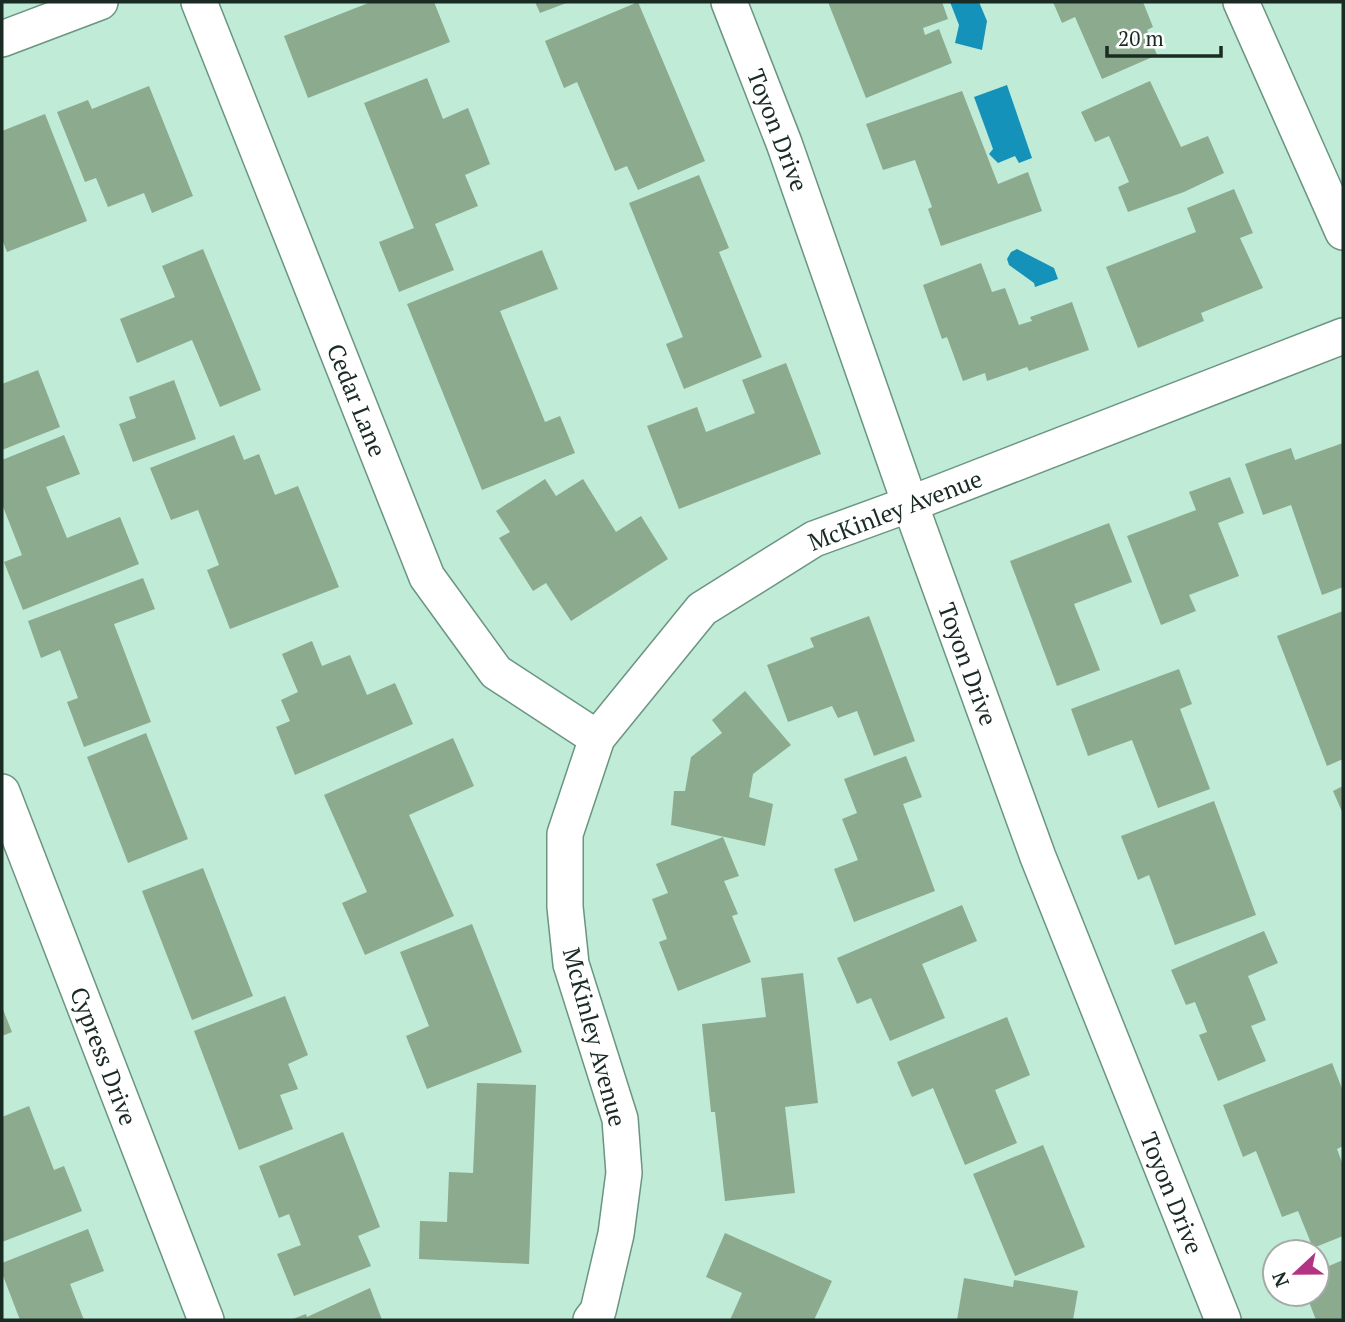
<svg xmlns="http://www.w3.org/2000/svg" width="1345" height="1322" viewBox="0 0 1345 1322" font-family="'PT Serif',serif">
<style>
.water{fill:#1592b9}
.building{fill:#8caa8e}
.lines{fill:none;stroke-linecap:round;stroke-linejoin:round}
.street-casing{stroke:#6b9483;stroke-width:38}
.street{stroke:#fff;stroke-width:35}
.labels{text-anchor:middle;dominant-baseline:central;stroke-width:5;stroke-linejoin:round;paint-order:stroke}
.street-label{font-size:24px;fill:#1a2b24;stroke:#fff}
</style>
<rect width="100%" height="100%" fill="#bfebd7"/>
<!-- water -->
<g class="water">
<polygon points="950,2 979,2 987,21 982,50 955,43 959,25"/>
<polygon points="1007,85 1032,158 1019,163 1015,156 998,163 989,154 993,149 974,97"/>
<polygon points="1017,249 1054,268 1058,279 1035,287 1034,283 1009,265 1007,259 1011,252"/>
</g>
<!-- building -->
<g class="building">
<polygon points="371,2 434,2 450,42 308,98 284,36"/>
<polygon points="535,2 569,2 540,13"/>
<polygon points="638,2 705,161 638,190 627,166 615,171 577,82 564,88 545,41"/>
<polygon points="828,2 942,2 948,19 923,28 925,35 939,29 952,63 866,98"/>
<polygon points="1053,2 1143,2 1153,27 1147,30 1157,55 1102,79 1075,17 1062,23"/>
<polygon points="427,78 443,119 468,108 490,164 465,175 478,206 435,224 454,270 399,292 379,242 414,228 364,103"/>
<polygon points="1150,81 1181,147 1208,136 1224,173 1184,192 1128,212 1118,187 1129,182 1109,136 1095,142 1081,112"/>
<polygon points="149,86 193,196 152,213 144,193 108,207 96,178 85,182 57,112 88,100 92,109"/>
<polygon points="962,91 998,184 1028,172 1042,211 941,246 928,209 932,207 915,160 883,170 866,124"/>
<polygon points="45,114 87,221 7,252 2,239 2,131"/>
<polygon points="699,175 729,248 719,252 762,357 684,389 666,344 683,337 629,203"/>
<polygon points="1234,189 1253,233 1240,238 1263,288 1201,313 1204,321 1138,348 1106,267 1196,232 1187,208"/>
<polygon points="203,249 261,390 220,407 192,340 137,363 120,319 175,297 162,266"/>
<polygon points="542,250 558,289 500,311 545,422 560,416 575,453 482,490 407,304"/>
<polygon points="981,263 992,292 1005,288 1019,325 1032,321 1030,317 1072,302 1089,350 1029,371 1027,367 987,381 985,373 963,381 947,337 942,339 923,285"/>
<polygon points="786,363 821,454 679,509 647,426 697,407 706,432 755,413 742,380"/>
<polygon points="38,370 60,427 2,450 2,384"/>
<polygon points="174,380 196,439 133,462 119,424 136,418 129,397"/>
<polygon points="64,435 80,474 46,487 67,538 120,517 139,564 23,610 4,562 22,555 2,504 2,460"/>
<polygon points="234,435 244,460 259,454 275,495 298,486 339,587 230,629 207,570 219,565 198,510 171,520 150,468"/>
<polygon points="1343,443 1343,587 1322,595 1291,505 1263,515 1245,464 1291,448 1295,460"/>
<polygon points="1230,477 1244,513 1218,523 1239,576 1189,595 1196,611 1161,625 1127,536 1196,510 1189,492"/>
<polygon points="545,479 556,496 583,479 616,532 641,516 668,559 571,621 546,583 533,591 499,538 510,532 496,511"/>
<polygon points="1109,523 1132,582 1074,604 1100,670 1057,686 1010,561"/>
<polygon points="143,578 155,609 114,624 151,722 84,747 67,702 78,698 60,650 41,658 28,621"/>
<polygon points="1343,611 1343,759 1327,766 1277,636"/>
<polygon points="869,616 915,741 874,756 857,711 838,718 832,706 788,722 767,665 814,647 810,638"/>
<polygon points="312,641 322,666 350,655 367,695 395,683 413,724 295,775 276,727 290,721 281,700 298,692 282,654"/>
<polygon points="1179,669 1192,704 1180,709 1210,789 1158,808 1132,740 1088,756 1071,709"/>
<polygon points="745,691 791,745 753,774 749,797 773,804 765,846 671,825 674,791 685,791 691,757 722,733 712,720"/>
<polygon points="146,733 188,839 128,863 87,757"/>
<polygon points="453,738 474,786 409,815 454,916 365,955 342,903 367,892 324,795"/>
<polygon points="906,756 922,797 903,804 935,891 854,922 834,869 858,860 842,819 857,813 844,779"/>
<polygon points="1343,786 1343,814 1333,791"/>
<polygon points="1214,801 1256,915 1175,945 1149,875 1138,880 1121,836"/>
<polygon points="723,837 739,876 724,881 738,914 732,916 751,962 678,991 659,942 667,939 652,899 668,893 656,864"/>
<polygon points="203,868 253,996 192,1020 142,891"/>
<polygon points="962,905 977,941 922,964 945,1018 890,1041 871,998 857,1004 837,958"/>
<polygon points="472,924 522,1052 427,1089 406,1036 429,1026 400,952"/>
<polygon points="1264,931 1278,963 1248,976 1266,1020 1251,1026 1266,1061 1218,1081 1199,1035 1207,1032 1195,1002 1186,1005 1171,970"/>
<polygon points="803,973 818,1103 785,1107 795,1193 725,1201 715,1112 711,1112 702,1024 766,1017 761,978"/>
<polygon points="285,996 308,1055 288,1064 298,1089 280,1095 293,1129 239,1150 194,1031"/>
<polygon points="2,1007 12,1032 2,1036"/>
<polygon points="1007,1017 1030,1075 995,1090 1017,1143 965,1165 933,1088 912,1097 897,1062"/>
<polygon points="1332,1063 1343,1091 1343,1146 1337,1149 1343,1165 1343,1236 1313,1248 1298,1211 1282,1217 1256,1151 1243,1157 1223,1105"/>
<polygon points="477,1083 536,1085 529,1264 419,1259 420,1221 447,1222 449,1172 473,1173"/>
<polygon points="29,1106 54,1170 64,1166 82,1211 2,1242 2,1117"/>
<polygon points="343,1132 380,1227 358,1236 371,1266 294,1296 277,1254 301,1245 289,1214 279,1218 259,1166"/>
<polygon points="1043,1145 1085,1247 1015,1276 973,1174"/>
<polygon points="88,1229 104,1271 70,1284 84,1320 20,1320 2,1273 2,1263"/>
<polygon points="725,1233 832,1281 814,1320 730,1320 742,1293 706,1277"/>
<polygon points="1343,1260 1343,1320 1316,1320 1306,1294 1317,1294 1317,1271"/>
<polygon points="964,1278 1013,1287 1014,1280 1078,1291 1073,1320 957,1320"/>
<polygon points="370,1288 382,1320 290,1320 306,1314 307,1317"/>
</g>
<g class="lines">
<defs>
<g id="street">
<polyline points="199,2 427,577 496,672 597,738"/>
<polyline points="729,2 784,143 910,504 1038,857 1223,1320"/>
<polyline points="1241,2 1343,232"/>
<polyline points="2,39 100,2"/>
<polyline points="2,792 206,1320"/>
<polyline points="591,1320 598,1311 616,1234 624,1173 620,1119 571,964 565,907 565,834 597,738 702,609 814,539 910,504 1343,336"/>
</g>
</defs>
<!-- street casing -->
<use href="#street" class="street-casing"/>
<!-- street -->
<use href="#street" class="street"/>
</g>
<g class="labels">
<!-- street labels -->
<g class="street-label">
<text transform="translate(778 130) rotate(69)">Toyon Drive</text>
<text transform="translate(357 400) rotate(68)">Cedar Lane</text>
<text transform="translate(895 510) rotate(-21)">McKinley Avenue</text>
<text transform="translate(968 664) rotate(70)">Toyon Drive</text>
<text transform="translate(595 1037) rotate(75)">McKinley Avenue</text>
<text transform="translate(104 1056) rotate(69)">Cypress Drive</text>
<text transform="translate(1172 1193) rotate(68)">Toyon Drive</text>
</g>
</g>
<!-- border -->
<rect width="1345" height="1322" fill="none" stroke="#1a2b24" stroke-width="7"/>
<!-- north arrow -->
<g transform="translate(1296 1273) rotate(248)"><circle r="33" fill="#ffffff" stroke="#a3aaa7" stroke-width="2"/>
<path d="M0-5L12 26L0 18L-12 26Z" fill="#b23483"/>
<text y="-10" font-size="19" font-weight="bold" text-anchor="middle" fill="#1a2b24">N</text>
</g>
<!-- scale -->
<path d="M1107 46v10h114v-10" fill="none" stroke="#1a2b24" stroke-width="3.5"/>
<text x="1118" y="46" font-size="21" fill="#1a2b24" stroke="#ffffff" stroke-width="5" paint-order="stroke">20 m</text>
</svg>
